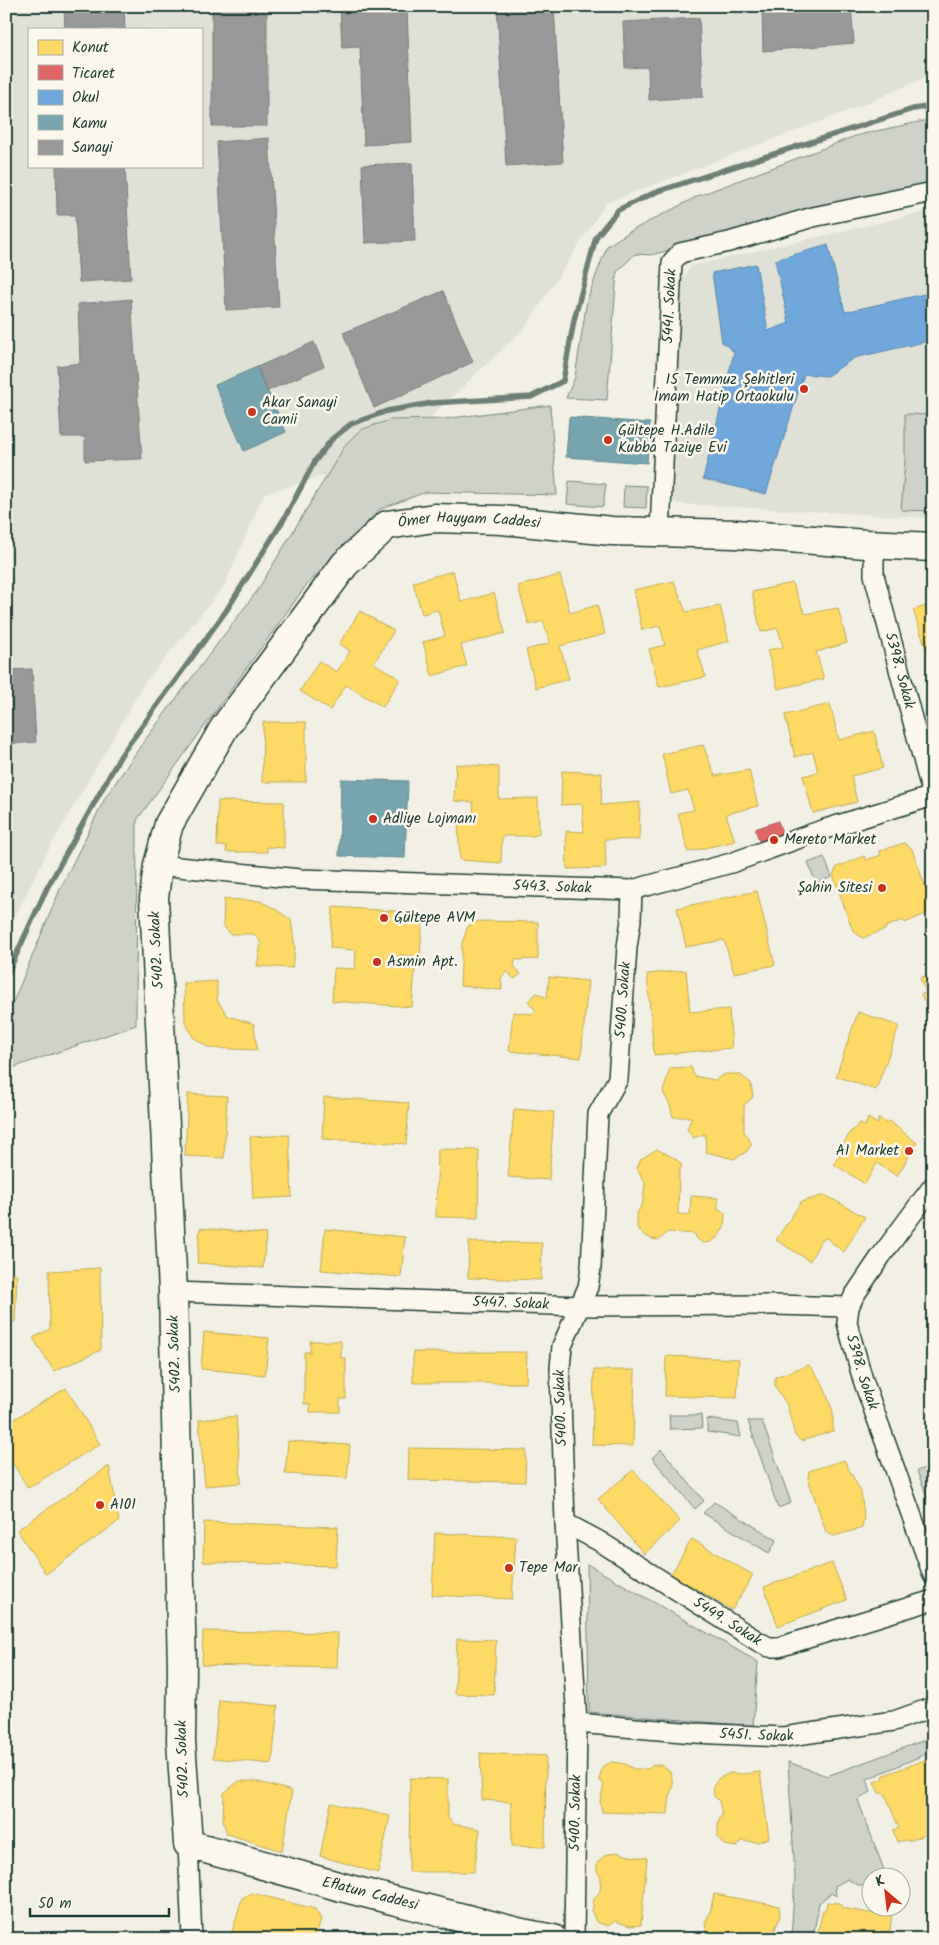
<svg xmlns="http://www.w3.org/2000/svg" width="939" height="1945" viewBox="0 0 939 1945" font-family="Kalam,sans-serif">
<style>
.built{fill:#e0e1d6;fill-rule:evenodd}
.green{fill:#cfd2c8;stroke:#77887e}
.homes{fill:#ffd966;stroke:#bcaa57}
.shops{fill:#e06666;stroke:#a65a57}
.schools{fill:#6fa8dc;stroke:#5788aa}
.public{fill:#76a5af;stroke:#5c868a}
.industry{fill:#999;stroke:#747d7b}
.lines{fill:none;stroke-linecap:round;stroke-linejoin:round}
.stream{stroke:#6e7f75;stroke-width:5.5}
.street-casing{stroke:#1f3d34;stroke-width:22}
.secondary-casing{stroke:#1f3d34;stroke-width:31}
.street{stroke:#fbf7ec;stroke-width:19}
.secondary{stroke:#fbf7ec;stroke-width:28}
.poi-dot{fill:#c8321e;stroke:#fbf7ec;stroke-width:2}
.labels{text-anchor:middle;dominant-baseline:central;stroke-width:5;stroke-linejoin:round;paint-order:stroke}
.street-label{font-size:15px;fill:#1f3d34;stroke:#fbf7ec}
.poi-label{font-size:15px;fill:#1f3d34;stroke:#fbf7ec;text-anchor:start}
</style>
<rect width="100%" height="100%" fill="#f2f0e5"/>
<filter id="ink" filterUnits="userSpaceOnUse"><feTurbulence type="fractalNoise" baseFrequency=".02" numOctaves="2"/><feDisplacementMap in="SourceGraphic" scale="10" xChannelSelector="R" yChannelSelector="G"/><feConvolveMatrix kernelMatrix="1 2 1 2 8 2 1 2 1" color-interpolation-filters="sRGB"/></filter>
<g filter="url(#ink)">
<!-- built -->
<g class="built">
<path d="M6,6h927v68l-72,32 -255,97 -81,125 -136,128 -125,38 -39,91 -81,99 -95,165 -35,69 -8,7zM29,29h172v137h-172z"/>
<polygon points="933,210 933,518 678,504 669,499 682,280 691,266"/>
</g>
<!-- green -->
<g class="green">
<polygon points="933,119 933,184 852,201 651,255 635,254 617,272 607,400 566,398 575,377 587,300 607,246 629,232 698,196 858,135"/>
<polygon points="550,405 557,495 426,492 380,509 305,587 137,820 136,1025 6,1070 6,1019 61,887 105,798 142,744 257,591 346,444 360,430 390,420 444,419"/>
<polygon points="905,414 933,415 933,511 901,510 905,461"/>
<polygon points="569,481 606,484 603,507 567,504"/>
<polygon points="624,485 647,486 646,508 623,507"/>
<polygon points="824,857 832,877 816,883 808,863"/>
<polygon points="669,1415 701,1415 702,1428 670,1429"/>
<polygon points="707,1419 738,1423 741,1437 707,1432"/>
<polygon points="748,1421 762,1421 791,1503 778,1508"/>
<polygon points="661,1449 704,1501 695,1509 652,1458"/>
<polygon points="933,1465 933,1512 917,1471"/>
<polygon points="714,1502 777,1540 769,1553 703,1513"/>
<polygon points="587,1564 758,1662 753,1726 589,1712"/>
<path d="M933,1737v14l-66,28 4,13 -13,8 26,70 -3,7 -9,1 -1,5c-9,5 -15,2 -23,-4l-13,7 1,10 -5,-3 -12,10 -6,36h-22l4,-63 -7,-114 39,14z"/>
</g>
<!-- homes -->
<g class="homes">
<polygon points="453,571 461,602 494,593 505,633 461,645 467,666 432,676 423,642 445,636 438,610 422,614 413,582"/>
<polygon points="560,575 570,613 597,605 605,634 560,646 569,679 536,688 526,650 550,643 543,621 529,625 518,586"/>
<polygon points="674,581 686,612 720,606 729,641 697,650 706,677 659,687 649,649 665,645 660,626 642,630 634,590"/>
<polygon points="792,583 805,614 838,608 847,643 816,652 824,679 778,689 767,650 783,647 778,628 761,632 752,592"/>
<polygon points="933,604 933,669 913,610"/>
<polygon points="360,611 394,631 374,663 400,679 383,707 346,685 330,710 300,691 319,661 337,672 350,651 339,644"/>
<polygon points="830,704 839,740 874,731 883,768 851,776 857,802 813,813 803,776 818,772 813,752 795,757 785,715"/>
<polygon points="263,722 306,722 306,782 262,782"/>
<polygon points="703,745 715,776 749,770 758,806 726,814 735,841 688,852 678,813 694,810 688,790 671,794 662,754"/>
<polygon points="456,764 499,767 499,799 538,798 539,833 534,836 502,836 501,863 460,860 458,821 474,820 473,802 454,801"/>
<polygon points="562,771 602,773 601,805 640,802 639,840 605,839 606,868 567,869 566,831 584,832 582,804 561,805"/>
<polygon points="218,801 284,802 284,848 267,847 267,852 226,852 227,846 217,846"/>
<polygon points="904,843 912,849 931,903 930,912 905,923 903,920 885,927 886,929 863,938 853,931 833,875 837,867 864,856 866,860 881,855 880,851"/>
<polygon points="757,891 775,965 734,973 724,940 686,947 677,908"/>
<polygon points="224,899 260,901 277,910 291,920 295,948 292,968 257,966 261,943 254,934 230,934 223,925"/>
<polygon points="333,907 423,913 420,956 399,955 398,969 415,970 412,1007 332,1001 334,968 355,969 356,950 330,948"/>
<polygon points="479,921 538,922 538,959 515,960 514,966 521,974 514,979 507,971 501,978 502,990 460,986 462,943 468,926"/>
<polygon points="686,970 690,1012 729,1009 732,1048 654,1055 647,974"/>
<polygon points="933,973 933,1022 921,994 926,993 920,978"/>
<polygon points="549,977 588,981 581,1058 509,1051 513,1012 532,1014 536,1011 528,1001 537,993 547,998"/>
<polygon points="217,981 217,1000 228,1016 254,1024 257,1050 209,1048 193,1037 185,1021 184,983"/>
<polygon points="858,1012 899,1026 876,1090 836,1076"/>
<polygon points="691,1067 694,1076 715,1080 725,1074 739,1074 751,1083 753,1097 744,1105 744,1131 752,1144 746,1152 734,1159 706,1152 705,1134 693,1138 687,1129 692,1117 673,1117 670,1105 663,1092 670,1068"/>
<polygon points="188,1094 227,1096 224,1158 185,1156"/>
<polygon points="324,1097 409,1103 406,1144 322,1139"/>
<polygon points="514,1109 554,1112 549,1180 508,1177"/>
<polygon points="868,1118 877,1124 879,1118 886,1123 889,1121 917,1143 897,1176 877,1163 865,1184 834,1164 841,1152 841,1148 851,1131 854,1130 859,1123 865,1126"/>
<polygon points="289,1135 292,1197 253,1199 250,1137"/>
<polygon points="438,1149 479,1150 478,1218 436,1217"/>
<polygon points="657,1149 676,1159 682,1165 679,1172 678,1214 690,1215 691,1196 718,1198 718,1210 725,1213 724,1227 718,1237 711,1242 703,1243 697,1239 695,1234 668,1232 659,1240 652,1239 644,1235 637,1228 637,1213 643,1203 645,1183 637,1168 641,1159"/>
<polygon points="825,1195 865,1217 844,1252 826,1238 821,1240 810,1261 776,1240 801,1202"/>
<polygon points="200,1228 266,1234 263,1268 197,1263"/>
<polygon points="325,1229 405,1237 401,1277 321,1270"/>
<polygon points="469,1242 542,1243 541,1280 468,1278"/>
<polygon points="100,1268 101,1350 54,1371 33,1338 50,1329 49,1271"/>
<polygon points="6,1274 17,1274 15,1322 6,1322"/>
<polygon points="204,1332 269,1338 265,1375 201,1369"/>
<polygon points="310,1341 341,1341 341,1358 346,1358 346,1399 340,1399 340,1412 310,1412 310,1404 304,1404 304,1352 310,1352"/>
<polygon points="413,1352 527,1352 526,1383 413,1383"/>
<polygon points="666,1356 739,1359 737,1398 665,1396"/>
<polygon points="809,1365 823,1384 833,1412 833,1431 801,1441 795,1436 787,1405 775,1386 775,1377"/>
<polygon points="594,1370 635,1370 633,1446 592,1445"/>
<polygon points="66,1388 100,1444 28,1488 6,1452 6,1424"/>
<polygon points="236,1416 241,1483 205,1486 199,1420"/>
<polygon points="288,1441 350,1445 347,1478 285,1474"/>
<polygon points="409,1448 526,1450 525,1482 408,1480"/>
<polygon points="844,1460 861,1492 864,1516 862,1528 834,1536 826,1532 808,1478 809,1471"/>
<polygon points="109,1466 119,1521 46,1574 17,1530"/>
<polygon points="633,1470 680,1521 644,1554 598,1499"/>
<polygon points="204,1522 338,1527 336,1566 203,1562"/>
<polygon points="435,1533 516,1537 512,1599 432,1595"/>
<polygon points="692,1539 753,1575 732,1610 671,1574"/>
<polygon points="832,1563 847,1600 778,1626 764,1587"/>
<polygon points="203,1631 338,1633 337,1668 202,1665"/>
<polygon points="457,1639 496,1640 494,1695 455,1694"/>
<polygon points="219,1700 278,1706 272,1764 213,1758"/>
<polygon points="480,1753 546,1756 545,1847 512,1846 511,1802 482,1800"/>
<polygon points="933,1757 933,1832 909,1841 905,1840 897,1842 893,1830 899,1828 885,1794 879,1793 874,1782 883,1779 884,1775"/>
<polygon points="612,1762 625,1764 634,1769 648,1769 653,1765 662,1765 670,1772 673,1784 670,1796 668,1814 602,1812 600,1801 604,1785 599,1779 603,1766"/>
<polygon points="760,1772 769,1838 758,1842 742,1841 737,1847 724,1845 718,1837 718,1823 722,1814 719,1801 714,1796 713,1787 719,1778 730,1773 742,1774"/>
<polygon points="410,1778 448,1779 448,1818 454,1824 480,1829 474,1872 409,1872"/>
<polygon points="239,1781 255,1781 292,1791 282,1851 227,1834 223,1821 224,1793"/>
<polygon points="331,1803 390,1816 378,1873 320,1856"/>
<polygon points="617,1852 629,1856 647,1858 641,1925 630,1926 615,1921 608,1926 596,1922 592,1912 594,1899 600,1891 601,1877 597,1871 597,1863 605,1855"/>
<polygon points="252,1893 315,1909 321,1919 315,1939 230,1939 242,1898"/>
<polygon points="714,1894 779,1906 780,1917 774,1932 777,1939 709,1939 707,1935 705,1923 710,1912"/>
<polygon points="827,1902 840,1903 842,1908 875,1914 876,1910 892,1913 889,1939 816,1939 823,1910 826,1909"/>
<polygon points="372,1931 399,1939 362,1939"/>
</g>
<!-- shops -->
<polygon class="shops" points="778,821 785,841 762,849 755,829"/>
<!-- schools -->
<polygon class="schools" points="828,245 845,312 933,292 933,340 854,358 827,376 804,374 766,494 703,479 734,352 722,342 712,273 756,264 768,331 789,323 775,260"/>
<!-- public -->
<g class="public">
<polygon points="257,367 286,432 244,451 215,385"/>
<polygon points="569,417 650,423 647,463 566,457"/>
<polygon points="341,779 408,781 405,858 339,856"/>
</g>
<!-- industry -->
<g class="industry">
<polygon points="64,6 124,6 125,29 65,29"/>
<rect x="212" y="6" width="55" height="120"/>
<polygon points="340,6 407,6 412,142 364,145 360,47 342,48"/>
<polygon points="497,6 554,6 563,162 506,166"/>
<polygon points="762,6 851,6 854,43 763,51"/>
<polygon points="699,18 703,97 649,100 648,67 625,68 623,22"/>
<polygon points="269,138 279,307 226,310 217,142"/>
<polygon points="412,163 415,241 365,243 362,165"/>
<polygon points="56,166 125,166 131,279 79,282 75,215 57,215"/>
<polygon points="443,291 473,362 374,408 343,333"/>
<polygon points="131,299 142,459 85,461 85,437 61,437 57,366 80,363 78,304"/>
<polygon points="314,342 324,366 267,391 257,367"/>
<polygon points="6,641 9,670 32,669 36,742 8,744 11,812 6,813"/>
</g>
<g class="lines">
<!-- stream -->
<polyline class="stream" points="6,977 47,888 121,755 226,611 284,519 315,461 332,439 351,424 387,411 432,403 531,397 563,381 574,320 596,237 618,210 656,192 913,109 933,106"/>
<defs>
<g id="street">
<path id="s1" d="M660,532l12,-270 8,-9 49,-11 84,-25 120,-25"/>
<path id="s2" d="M874,544v31l59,222"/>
<path id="s3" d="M158,865l142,14 332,11 99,-27 91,-33 111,-34"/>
<path id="s4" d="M933,1186l-52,70 -27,40 -5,11 -2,16 16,57 70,195"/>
<path id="s5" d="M173,1292l408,14 194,-1 74,2"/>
<path id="s6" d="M565,1523l34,18 160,101 10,5h10l154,-47"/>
<path id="s7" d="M577,1723l117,10 89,4 111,-16 39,-14"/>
<polyline points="188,1844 192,1939"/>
<path id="s8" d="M574,1939l3,-216 -12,-200 -5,-155 2,-22 26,-59 3,-19 7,-154 20,-35 9,-132 4,-27 1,-30"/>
</g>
<g id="secondary">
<path id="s9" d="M553,1939l-31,-6 -177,-45 -157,-44 -7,-103 1,-73 -9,-376 -19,-394 4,-33 11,-41 55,-96 121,-164 42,-39 47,-7 68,2 110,11 124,3 130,10 67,3"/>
</g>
</defs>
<!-- street casing -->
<use href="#street" class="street-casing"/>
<!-- secondary casing -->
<use href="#secondary" class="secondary-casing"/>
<!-- street -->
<use href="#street" class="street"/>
<!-- secondary -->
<use href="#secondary" class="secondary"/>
</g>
</g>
<!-- markers -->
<g class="poi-dot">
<circle cx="804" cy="389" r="5"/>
<circle cx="252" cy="412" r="5"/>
<circle cx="608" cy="440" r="5"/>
<circle cx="373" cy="819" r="5"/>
<circle cx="774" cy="840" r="5"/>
<circle cx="882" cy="888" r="5"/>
<circle cx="384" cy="918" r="5"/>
<circle cx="377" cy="962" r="5"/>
<circle cx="909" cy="1151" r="5"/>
<circle cx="100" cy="1505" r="5"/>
<circle cx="509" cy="1568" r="5"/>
</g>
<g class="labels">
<!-- street labels -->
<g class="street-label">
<text stroke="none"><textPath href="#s1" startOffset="226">5441. Sokak</textPath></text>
<text stroke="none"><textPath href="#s9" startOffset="1854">Ömer Hayyam Caddesi</textPath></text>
<text stroke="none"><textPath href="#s2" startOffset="130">5398. Sokak</textPath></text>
<text stroke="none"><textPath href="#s3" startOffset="395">5443. Sokak</textPath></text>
<text transform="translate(157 950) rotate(-93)">5402. Sokak</text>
<text stroke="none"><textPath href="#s8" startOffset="951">5400. Sokak</textPath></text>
<text stroke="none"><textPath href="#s5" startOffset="338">5447. Sokak</textPath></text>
<text transform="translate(175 1354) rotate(-92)">5402. Sokak</text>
<text stroke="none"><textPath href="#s4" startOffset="215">5398. Sokak</textPath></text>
<text transform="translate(561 1408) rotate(-92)">5400. Sokak</text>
<text stroke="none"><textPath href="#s6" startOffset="190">5449. Sokak</textPath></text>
<text stroke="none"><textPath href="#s7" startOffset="180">5451. Sokak</textPath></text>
<text transform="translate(183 1759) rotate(-92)">5402. Sokak</text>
<text stroke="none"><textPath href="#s8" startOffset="126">5400. Sokak</textPath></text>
<text transform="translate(370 1894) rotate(14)">Eflatun Caddesi</text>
</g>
<!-- poi labels -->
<g class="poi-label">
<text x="794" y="380" text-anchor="end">15 Temmuz Şehitleri<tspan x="794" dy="17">İmam Hatip Ortaokulu</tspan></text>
<text x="262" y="403">Akar Sanayi<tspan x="262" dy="17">Camii</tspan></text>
<text x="618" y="431">Gültepe H.Adile<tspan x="618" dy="17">Kubba Taziye Evi</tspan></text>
<text x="383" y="819">Adliye Lojmanı</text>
<text x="784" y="840">Mereto Market</text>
<text x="872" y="888" text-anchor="end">Şahin Sitesi</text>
<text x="394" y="918">Gültepe AVM</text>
<text x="387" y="962">Asmin Apt.</text>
<text x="899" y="1151" text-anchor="end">A1 Market</text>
<text x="110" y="1505">A101</text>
<text x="519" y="1568">Tepe Mar</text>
</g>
</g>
<!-- margin -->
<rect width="939" height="1945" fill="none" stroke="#fbf7ec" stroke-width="25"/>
<rect x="12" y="12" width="914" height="1920" fill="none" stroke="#1f3d34" stroke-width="2" filter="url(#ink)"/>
<!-- legend -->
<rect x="28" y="28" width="175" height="140" fill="#fbf7ec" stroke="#a3ada2"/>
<rect x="38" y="40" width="25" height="15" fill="#ffd966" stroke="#a3ada2"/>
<text x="72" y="52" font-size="15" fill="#1f3d34">Konut</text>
<rect x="38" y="65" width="25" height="15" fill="#e06666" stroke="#a3ada2"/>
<text x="72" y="78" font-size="15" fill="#1f3d34">Ticaret</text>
<rect x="38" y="90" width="25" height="15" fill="#6fa8dc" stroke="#a3ada2"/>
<text x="72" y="102" font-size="15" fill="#1f3d34">Okul</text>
<rect x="38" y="115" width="25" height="15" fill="#76a5af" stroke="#a3ada2"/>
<text x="72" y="128" font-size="15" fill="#1f3d34">Kamu</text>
<rect x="38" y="140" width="25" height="15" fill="#999999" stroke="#a3ada2"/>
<text x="72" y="152" font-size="15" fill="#1f3d34">Sanayi</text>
<!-- north arrow -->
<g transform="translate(886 1892) rotate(332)"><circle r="24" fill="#fbf7ec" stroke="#a3ada2"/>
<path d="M0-4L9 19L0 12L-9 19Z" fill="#c8321e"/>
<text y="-8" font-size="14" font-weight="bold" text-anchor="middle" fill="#1f3d34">K</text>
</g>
<!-- scale -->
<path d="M30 1908v8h139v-8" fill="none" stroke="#1f3d34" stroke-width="2.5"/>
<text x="38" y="1908" font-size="15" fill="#1f3d34" stroke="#fbf7ec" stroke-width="4" paint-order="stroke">50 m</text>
</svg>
